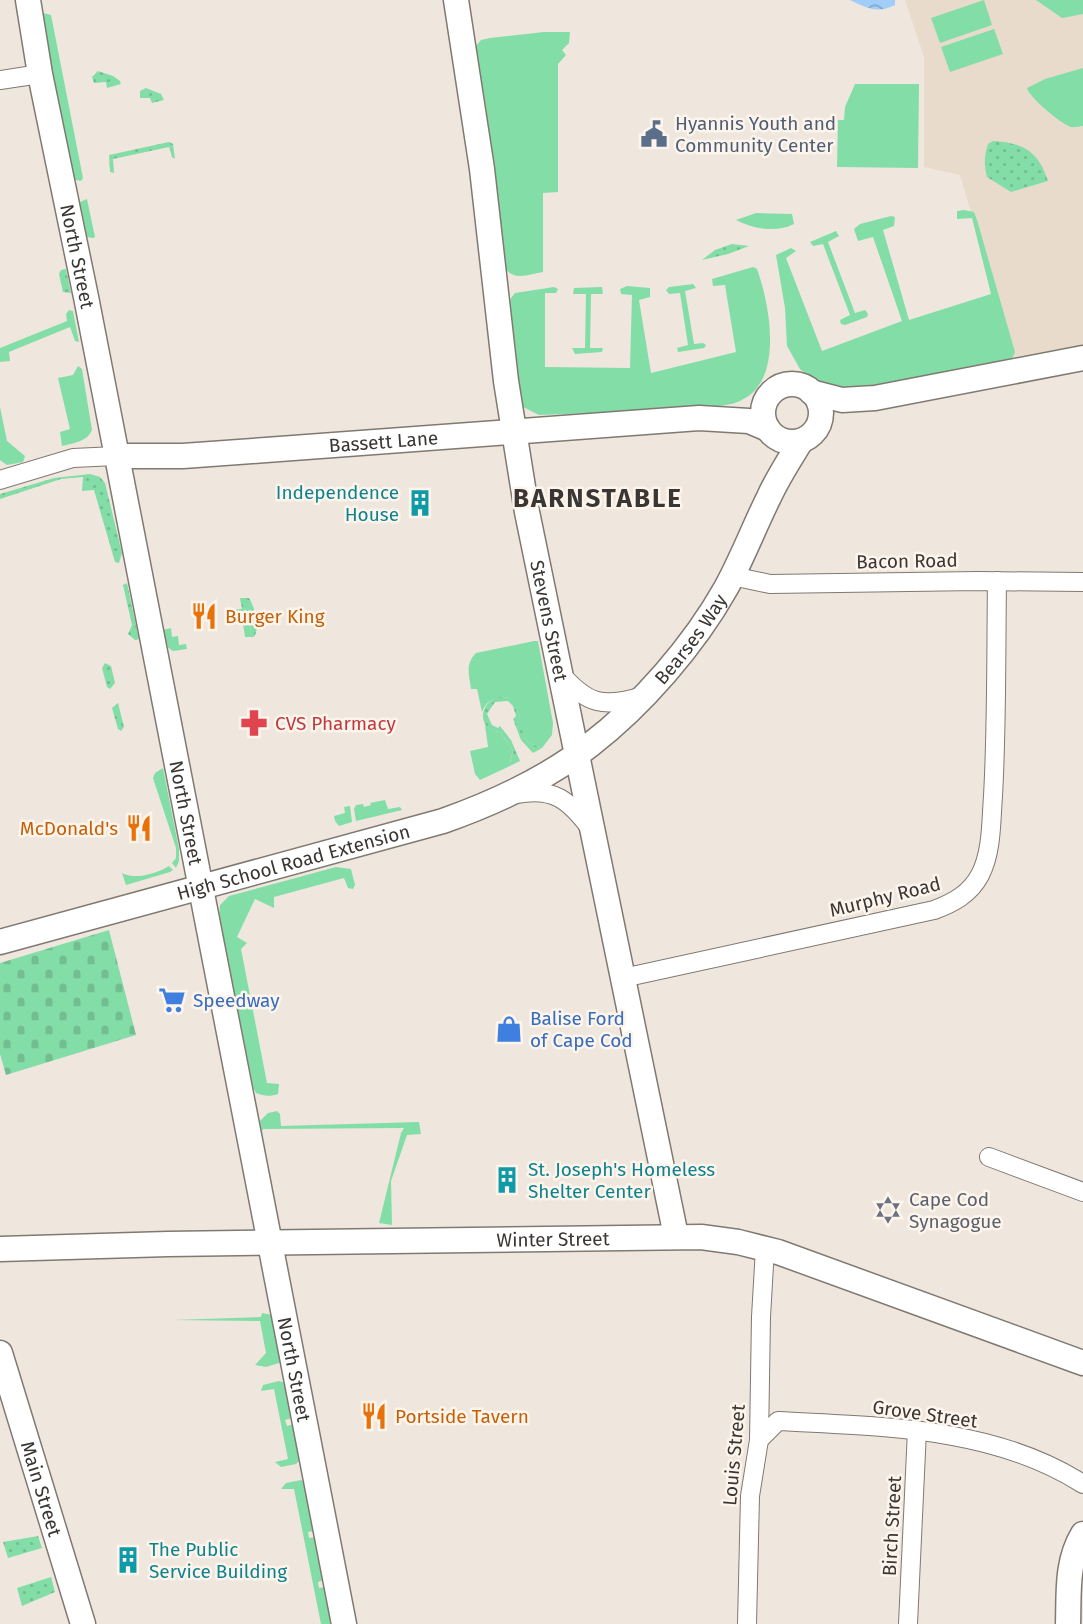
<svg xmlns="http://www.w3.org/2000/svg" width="1083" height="1624" viewBox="0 0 1083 1624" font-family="'Fira Sans',sans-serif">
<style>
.built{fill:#e8dbcc}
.grass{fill:#83dda7}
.cemetery{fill:url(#cemetery-stones)}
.park{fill:url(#park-dots)}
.water{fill:url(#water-waves)}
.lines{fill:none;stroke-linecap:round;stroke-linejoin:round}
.street-casing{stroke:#807971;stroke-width:20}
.secondary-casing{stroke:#807971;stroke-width:27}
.street{stroke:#fff;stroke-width:18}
.secondary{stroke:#fff;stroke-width:24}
.labels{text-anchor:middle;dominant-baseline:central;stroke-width:5;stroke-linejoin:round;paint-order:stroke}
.service-label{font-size:19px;fill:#4e5e75;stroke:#fdf5ec;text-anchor:start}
.street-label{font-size:19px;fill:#393633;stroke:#fdf5ec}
.culture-label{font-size:19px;fill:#0d838f;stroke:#fdf5ec;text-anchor:start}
.food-label{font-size:19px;fill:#c56008;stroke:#fdf5ec;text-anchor:start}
.health-label{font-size:19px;fill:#be3a42;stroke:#fdf5ec;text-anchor:start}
.shop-label{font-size:19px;fill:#366cbe;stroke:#fdf5ec;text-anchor:start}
.worship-label{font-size:19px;fill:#5b616d;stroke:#fdf5ec;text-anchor:start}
.district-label{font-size:26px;font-weight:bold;letter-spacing:2px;fill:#393633;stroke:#fdf5ec}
</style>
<defs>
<pattern id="cemetery-stones" width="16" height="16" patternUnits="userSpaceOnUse" patternTransform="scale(1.75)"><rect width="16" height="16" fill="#83dda7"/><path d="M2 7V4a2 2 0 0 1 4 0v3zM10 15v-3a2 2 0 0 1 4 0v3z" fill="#72be90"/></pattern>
<pattern id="park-dots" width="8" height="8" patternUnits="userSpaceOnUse" patternTransform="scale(1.75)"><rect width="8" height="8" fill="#83dda7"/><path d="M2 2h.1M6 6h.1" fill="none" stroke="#72be90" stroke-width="1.8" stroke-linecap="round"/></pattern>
<pattern id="water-waves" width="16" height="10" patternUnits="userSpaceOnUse" patternTransform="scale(1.75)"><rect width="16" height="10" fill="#a0cef8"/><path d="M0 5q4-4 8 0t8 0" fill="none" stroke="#83a8c9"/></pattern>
</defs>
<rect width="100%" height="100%" fill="#efe7de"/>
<!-- built -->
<polygon class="built" points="905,0 1083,0 1083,348 1015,362 960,175 924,167 924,57"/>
<!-- grass -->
<g class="grass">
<polygon points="984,0 992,25 940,43 931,18"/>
<polygon points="1036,0 1083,0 1083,14 1062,18"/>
<polygon points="43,13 51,15 52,20 83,178 81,181 72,179 41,17"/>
<polygon points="994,29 1003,54 950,72 941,47"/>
<path d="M544,32h26l-1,11 -7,7 4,5 -8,9v128l-15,1v79c-13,2 -31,10 -38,-5l-30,-220 6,-7 9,-2z"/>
<path d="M1083,68v58c-4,0 -8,2 -12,1 -10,-3 -42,-30 -44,-39l18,-9z"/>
<polygon points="855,84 919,84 918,168 837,167 838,120 844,120 845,107"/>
<polygon points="87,199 95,237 93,238 87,237 80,202"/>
<polygon points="964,210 974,212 977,220 1015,352 1011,361 849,392 818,384 800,369 787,346 785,308 776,255 791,248 796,251 786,258 822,351 902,321 873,237 858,241 854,229 860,224 891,216 895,217 894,226 883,230 909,320 991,294 972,218 957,219 957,211"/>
<path d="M756,213l36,1 2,10c-17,9 -41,5 -58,-4z"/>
<polygon points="836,231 839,236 828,242 855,313 865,310 868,314 867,317 845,325 841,324 840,320 850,315 823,244 813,246 810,242"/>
<path d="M753,267l4,2c12,33 25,101 -7,126 -6,4 -13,8 -19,9 -16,4 -33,3 -48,4 -48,4 -96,5 -144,7l-16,-8 -4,-15 -10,-87 2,-7 4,-5 39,-6 4,2 -2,4h-11v74l85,1 2,-73 -11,-1 -1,-5 7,-3 23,2v9l-11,3 12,73 85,-21 -11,-67 -12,1 -1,-7z"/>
<polygon points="693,284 696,288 685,291 694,344 703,343 706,345 704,348 678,352 677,348 688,345 680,293 669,294 666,290 669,287"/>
<polygon points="602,287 603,294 591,294 590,348 603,348 602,352 575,354 572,348 585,348 586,294 573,294 574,288"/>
<polygon points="69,310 73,311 79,342 75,341 70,327 9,352 10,361 0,362 0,348 67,321 66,314"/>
<path d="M78,366l4,3 10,61c-5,12 -19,13 -30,16l-2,-14 10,-3 -12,-51 15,-3z"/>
<polygon points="0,407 7,441 25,456 23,462 7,465 0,460"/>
<polygon points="248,608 251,634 254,637 245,637 243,624 237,624 234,610"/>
<polygon points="171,628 172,637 178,636 179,645 186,644 187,649 173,651 167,647 168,645 166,644 163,630"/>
<path d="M534,641h4l15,82 -1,12 -10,13 -13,-5 -12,-19 3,-9 -11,-17c-13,-1 -22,1 -27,14l-5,-23h-6c-2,-14 -6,-25 5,-36z"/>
<polygon points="485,725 494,731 500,732 513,751 510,762 512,765 480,780 475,774 470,751 488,747"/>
<polygon points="163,768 179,849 179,861 176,868 172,863 176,858 176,848 153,778 155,773"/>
<polygon points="385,800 388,809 400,807 402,810 356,821 354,809 356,805 363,804 364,807 371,805 370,803"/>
<polygon points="350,806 352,822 339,826 335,821 334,816 345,813 344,807"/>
<path d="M169,866l4,4 -3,2 -44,13 -4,-12c13,7 34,1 47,-7z"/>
<path d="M336,867l15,2 4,16 -2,4 -5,-1 -4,-10 -70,19v11l-19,-9 -18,38 10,6 -6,6 26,134 12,1 -1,10c-8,3 -14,2 -22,-1l-3,-6 -34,-171 1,-11 9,-9z"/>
<polygon points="277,1111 280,1114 281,1126 419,1122 421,1134 407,1135 391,1181 392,1225 379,1223 401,1133 404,1128 263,1129 262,1132 272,1195 260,1121 268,1113"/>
<polygon points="262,1313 272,1315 282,1362 266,1367 255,1365 266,1353 260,1321 172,1320 261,1317"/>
<polygon points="279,1381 286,1383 293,1418 285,1420 287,1426 294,1424 302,1458 296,1464 281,1467 275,1462 288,1459 274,1389 261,1391 263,1385"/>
<polygon points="301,1480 304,1482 315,1531 308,1532 309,1538 317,1537 325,1580 318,1582 319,1588 326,1587 335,1624 321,1624 294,1489 281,1489 286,1483"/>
</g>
<!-- cemetery -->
<polygon class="cemetery" points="109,930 136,1035 6,1075 0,1054 0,963"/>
<!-- park -->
<g class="park">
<polygon points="98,71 113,76 120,81 121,84 107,88 106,82 94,83 92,77"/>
<polygon points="146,88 161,94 164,100 152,103 150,98 140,98 140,91"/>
<path d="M993,141c31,2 45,10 55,40l-37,11 -24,-15c-3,-12 -3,-21 1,-33z"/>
<polygon points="169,142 173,144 175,159 172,157 169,147 113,159 114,173 110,172 109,155"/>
<polygon points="732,244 749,246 728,254 702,260 715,250"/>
<polygon points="66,269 71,293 63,292 59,274 61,270"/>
<polygon points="90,474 100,477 105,483 122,553 119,563 115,562 94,490 82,491 83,477 61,479 0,499 0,494 54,478"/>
<polygon points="127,583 139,639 135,640 128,634 132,625 123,585"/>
<path d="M240,598h9c6,9 11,30 5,39l-3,-3 -3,-26 -6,1z"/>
<polygon points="105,663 111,666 115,683 110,689 107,687 102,668"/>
<path d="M498,697l11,1 8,5 3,12 -2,9 11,19 13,5 -9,5 -12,-13 -8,-21 3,-3 -3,-10 -5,-5 -13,1 -8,12 5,11 6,3 2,-2 11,14 9,21 -8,4 -2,-2 3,-12 -13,-19c-23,-2 -22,-28 -2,-35z"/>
<polygon points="118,703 124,727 121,731 118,729 112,708"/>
<polygon points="38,1536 42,1548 8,1558 3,1542"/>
<polygon points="51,1577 55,1592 22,1606 17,1588"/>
</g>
<!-- water -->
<path class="water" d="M850,0h45v5c-18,9 -28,3 -45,-5z"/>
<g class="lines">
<defs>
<g id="street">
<polyline points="0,80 40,74"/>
<polyline points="0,480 73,458 116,456"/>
<polyline points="732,576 770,584 978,581 1083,582"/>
<path d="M560,673c28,32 43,35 83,23"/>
<path d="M517,794c36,-7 52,6 73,34"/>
<path d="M623,978l311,-68c19,-7 36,-16 46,-35 12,-23 11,-53 13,-79 4,-72 3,-144 4,-215"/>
<polyline points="989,1157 1083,1192"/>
<path d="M759,1440l19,-19c103,6 214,5 305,63"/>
<polyline points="747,1624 750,1496 759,1440 761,1317 765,1248"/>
<polyline points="908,1624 917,1430"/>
</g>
<g id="secondary">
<path id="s1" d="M28,0l12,74 46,223 258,1327"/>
<path id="s2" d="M456,0l26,169 24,212 21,131 149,724"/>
<circle cx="792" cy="413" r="29"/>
<polyline points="811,392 842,400 875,398 1083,358"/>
<path id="s3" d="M116,456h67l83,-6 433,-32 50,3 19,8"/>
<path id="s4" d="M0,942l443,-121c51,-18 103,-42 147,-76 51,-39 104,-100 136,-157 16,-29 28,-61 43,-91 9,-20 21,-38 32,-56"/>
<path id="s5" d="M0,1249l168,-5 533,-7 37,5 40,10 305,111"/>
<path id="s6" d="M0,1353l83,271"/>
<path d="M1068,1624c1,-31 -2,-62 15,-90"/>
</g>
</defs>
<!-- street casing -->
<use href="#street" class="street-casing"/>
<!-- secondary casing -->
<use href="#secondary" class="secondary-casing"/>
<!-- street -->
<use href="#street" class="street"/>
<!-- secondary -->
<use href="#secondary" class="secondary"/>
</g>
<!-- icons -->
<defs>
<symbol id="civic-bare" viewBox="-9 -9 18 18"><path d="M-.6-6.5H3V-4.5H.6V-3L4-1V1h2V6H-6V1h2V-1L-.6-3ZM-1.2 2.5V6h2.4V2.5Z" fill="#5c6f8a" stroke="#fdf5ec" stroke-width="2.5" paint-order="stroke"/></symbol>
<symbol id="building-bare" viewBox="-9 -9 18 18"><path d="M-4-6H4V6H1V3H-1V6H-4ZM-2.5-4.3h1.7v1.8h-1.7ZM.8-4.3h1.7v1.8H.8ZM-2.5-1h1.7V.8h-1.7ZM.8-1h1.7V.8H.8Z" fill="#0f9aa8" stroke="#fdf5ec" stroke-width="2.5" paint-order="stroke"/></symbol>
<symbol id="restaurant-bare" viewBox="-9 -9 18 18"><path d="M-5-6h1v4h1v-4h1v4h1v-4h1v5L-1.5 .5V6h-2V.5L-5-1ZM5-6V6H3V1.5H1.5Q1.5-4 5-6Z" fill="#e8710a" stroke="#fdf5ec" stroke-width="2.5" paint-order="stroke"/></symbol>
<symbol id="pharmacy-bare" viewBox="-9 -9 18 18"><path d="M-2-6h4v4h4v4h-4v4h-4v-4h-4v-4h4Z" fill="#e0444e" stroke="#fdf5ec" stroke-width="2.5" paint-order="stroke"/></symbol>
<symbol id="supermarket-bare" viewBox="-9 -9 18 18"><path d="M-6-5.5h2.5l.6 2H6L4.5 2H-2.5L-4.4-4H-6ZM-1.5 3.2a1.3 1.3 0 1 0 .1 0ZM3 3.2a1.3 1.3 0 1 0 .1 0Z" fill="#3f7fe0" stroke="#fdf5ec" stroke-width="2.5" paint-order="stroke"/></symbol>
<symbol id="shop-bare" viewBox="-9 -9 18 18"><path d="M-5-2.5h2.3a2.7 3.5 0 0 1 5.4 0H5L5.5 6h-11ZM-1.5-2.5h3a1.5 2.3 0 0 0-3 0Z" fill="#3f7fe0" stroke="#fdf5ec" stroke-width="2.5" paint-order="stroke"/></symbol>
<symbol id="synagogue-bare" viewBox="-9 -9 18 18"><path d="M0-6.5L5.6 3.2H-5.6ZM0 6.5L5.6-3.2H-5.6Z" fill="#6b7280" stroke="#fdf5ec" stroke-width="2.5" paint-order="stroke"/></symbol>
</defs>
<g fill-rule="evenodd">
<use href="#civic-bare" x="635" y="115" width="38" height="38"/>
<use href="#building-bare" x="401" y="484" width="38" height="38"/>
<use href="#restaurant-bare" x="185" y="597" width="38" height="38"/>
<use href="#pharmacy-bare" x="235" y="704" width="38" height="38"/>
<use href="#restaurant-bare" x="120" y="809" width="38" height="38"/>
<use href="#supermarket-bare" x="153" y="981" width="38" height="38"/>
<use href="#shop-bare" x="490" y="1010" width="38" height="38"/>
<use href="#building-bare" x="488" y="1161" width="38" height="38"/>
<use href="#synagogue-bare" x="869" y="1191" width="38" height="38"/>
<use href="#restaurant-bare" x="355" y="1397" width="38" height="38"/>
<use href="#building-bare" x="109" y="1541" width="38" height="38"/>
</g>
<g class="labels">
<!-- service labels -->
<g class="service-label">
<text x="675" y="123">Hyannis Youth and<tspan x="675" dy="22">Community Center</tspan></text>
</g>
<!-- street labels -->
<g class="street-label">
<text stroke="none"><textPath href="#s1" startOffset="261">North Street</textPath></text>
<text stroke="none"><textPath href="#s3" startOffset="268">Bassett Lane</textPath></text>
<text transform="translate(907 561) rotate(-1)">Bacon Road</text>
<text stroke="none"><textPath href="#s2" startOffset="628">Stevens Street</textPath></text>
<text stroke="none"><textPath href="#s4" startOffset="772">Bearses Way</textPath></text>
<text stroke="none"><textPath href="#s1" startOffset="828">North Street</textPath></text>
<text stroke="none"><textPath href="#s4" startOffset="304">High School Road Extension</textPath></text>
<text transform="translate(885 897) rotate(-14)">Murphy Road</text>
<text stroke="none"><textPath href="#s5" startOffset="553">Winter Street</textPath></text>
<text stroke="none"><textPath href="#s1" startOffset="1395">North Street</textPath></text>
<text transform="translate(925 1414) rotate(8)">Grove Street</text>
<text transform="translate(734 1455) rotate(-85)">Louis Street</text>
<text stroke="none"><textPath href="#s6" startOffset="142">Main Street</textPath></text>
<text transform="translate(892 1526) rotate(-87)">Birch Street</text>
</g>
<!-- culture labels -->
<g class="culture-label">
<text x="399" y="492" text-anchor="end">Independence<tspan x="399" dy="22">House</tspan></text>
<text x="528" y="1169">St. Joseph's Homeless<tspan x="528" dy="22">Shelter Center</tspan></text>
<text x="149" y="1549">The Public<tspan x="149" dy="22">Service Building</tspan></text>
</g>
<!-- food labels -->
<g class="food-label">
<text x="225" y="616">Burger King</text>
<text x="118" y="828" text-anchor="end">McDonald's</text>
<text x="395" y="1416">Portside Tavern</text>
</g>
<!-- health labels -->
<g class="health-label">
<text x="275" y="723">CVS Pharmacy</text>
</g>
<!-- shop labels -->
<g class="shop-label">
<text x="193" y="1000">Speedway</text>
<text x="530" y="1018">Balise Ford<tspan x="530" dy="22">of Cape Cod</tspan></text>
</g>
<!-- worship labels -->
<g class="worship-label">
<text x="909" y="1199">Cape Cod<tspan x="909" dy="22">Synagogue</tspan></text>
</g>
<!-- district labels -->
<g class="district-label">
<text x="598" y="498">BARNSTABLE</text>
</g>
</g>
</svg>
